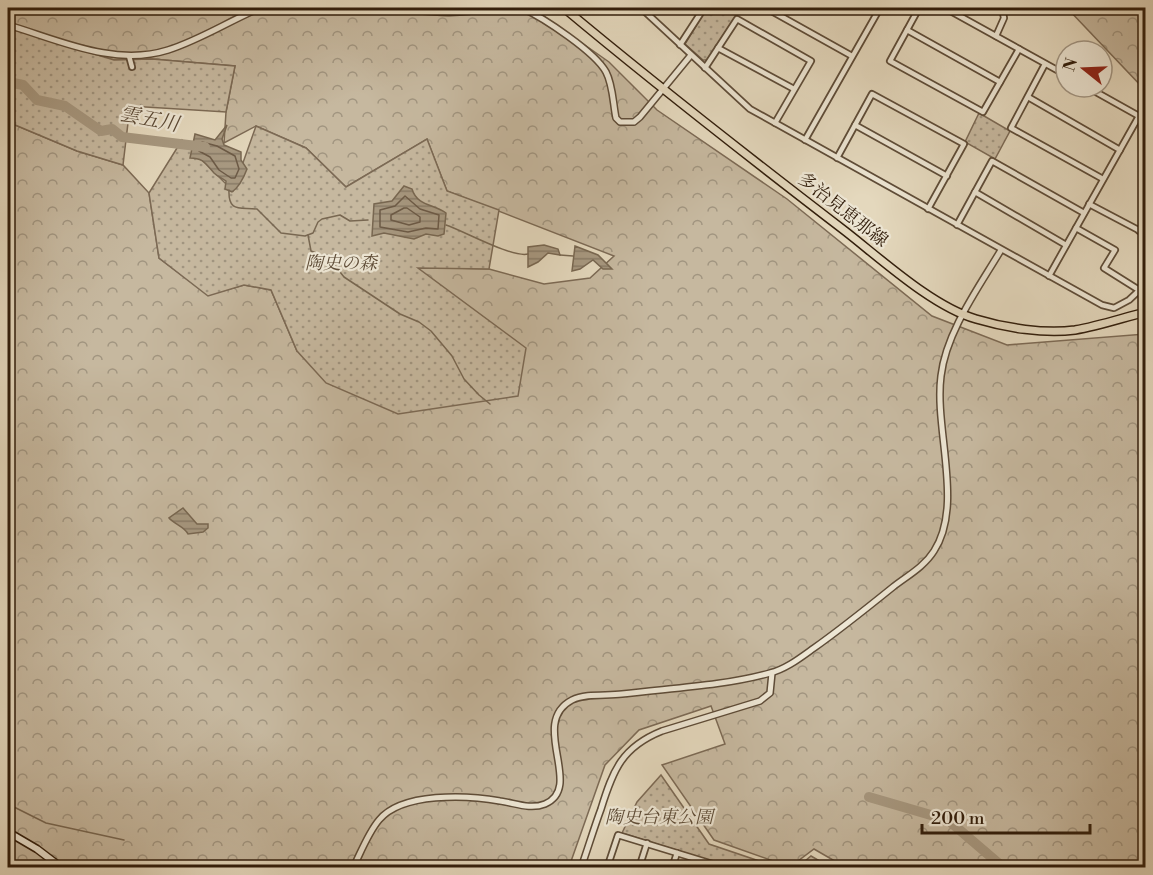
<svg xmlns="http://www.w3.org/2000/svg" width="1153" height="875" viewBox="0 0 1153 875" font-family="'Libre Bodoni','Noto Serif JP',serif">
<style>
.forest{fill:url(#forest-crowns);stroke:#7c6a55;stroke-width:1.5}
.park{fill:url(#park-dots);stroke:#7c6a55;stroke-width:1.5}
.water{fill:url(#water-rules);stroke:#786751;stroke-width:1.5}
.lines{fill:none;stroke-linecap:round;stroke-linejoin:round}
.shore{stroke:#6c5a46;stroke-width:1.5}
.stream{stroke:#786751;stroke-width:1.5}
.river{stroke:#a79880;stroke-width:10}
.minor-casing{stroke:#5e4c38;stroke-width:8}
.tertiary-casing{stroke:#5e4c38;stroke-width:8}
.secondary-casing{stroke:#311d0b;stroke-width:9}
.primary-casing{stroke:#311d0b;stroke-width:10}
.minor{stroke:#ede6d4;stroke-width:4.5}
.tertiary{stroke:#ede6d4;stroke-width:5}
.secondary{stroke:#ede6d4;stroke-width:6}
.primary{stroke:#e4d8bd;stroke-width:7}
.labels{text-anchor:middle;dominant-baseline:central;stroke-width:4.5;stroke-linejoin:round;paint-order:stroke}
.street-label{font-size:18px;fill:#311d0b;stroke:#ede6d4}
.park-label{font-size:18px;font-style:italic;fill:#5e4c37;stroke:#ede6d4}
.water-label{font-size:20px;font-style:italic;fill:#5a4834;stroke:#ede6d4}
</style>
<defs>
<pattern id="forest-crowns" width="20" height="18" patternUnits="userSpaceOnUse" patternTransform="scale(1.5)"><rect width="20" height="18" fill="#c6b89f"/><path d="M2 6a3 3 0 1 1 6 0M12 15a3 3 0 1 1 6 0" fill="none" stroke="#a19580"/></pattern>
<pattern id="park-dots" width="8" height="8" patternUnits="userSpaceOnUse" patternTransform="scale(1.5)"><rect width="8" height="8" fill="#c6b89f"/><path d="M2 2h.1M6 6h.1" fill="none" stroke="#a19580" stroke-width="1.8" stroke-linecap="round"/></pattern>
<pattern id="water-rules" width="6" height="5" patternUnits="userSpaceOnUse" patternTransform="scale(1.5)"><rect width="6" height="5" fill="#a79880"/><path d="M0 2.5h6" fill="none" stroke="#897b67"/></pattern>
</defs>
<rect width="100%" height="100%" fill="#e4d8bd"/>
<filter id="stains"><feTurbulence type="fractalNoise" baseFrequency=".00333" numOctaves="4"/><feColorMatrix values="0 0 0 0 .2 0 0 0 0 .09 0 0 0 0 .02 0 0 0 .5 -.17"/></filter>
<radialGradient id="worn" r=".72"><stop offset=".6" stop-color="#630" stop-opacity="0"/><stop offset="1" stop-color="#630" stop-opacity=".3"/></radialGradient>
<!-- forest -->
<g class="forest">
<polygon points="8,8 532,8 609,62 657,110 787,199 932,316 1007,345 1145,334 1145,867 845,867 814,849 790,867 714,840 662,765 725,744 711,706 639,730 605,765 569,867 8,867 8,122 77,151 123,165 149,193 159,258 208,295 244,285 271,290 297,351 417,267 489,269 544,284 590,278 614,256 447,191 427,139 346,187 306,148 256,126 224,143 226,112 235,66 152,59 114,60 8,28"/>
<polygon points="1067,8 1145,8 1145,90"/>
</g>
<!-- park -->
<g class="park">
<polygon points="707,8 741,8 707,60 703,60 685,44"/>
<polygon points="8,28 114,60 152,59 235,66 226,112 130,106 123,165 77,151 8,122"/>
<polygon points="979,113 1010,131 995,159 965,142"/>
<polygon points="256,126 306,148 346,187 427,139 447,191 499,210 489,269 418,268 526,348 518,396 398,414 326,383 297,351 271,290 244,285 208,296 159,258 149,193 182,140 233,191"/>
<polygon points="661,775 709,844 777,867 730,867 622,833 637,802"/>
<polygon points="811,856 830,867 798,867"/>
</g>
<!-- water -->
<g class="water">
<path d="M227,125l-5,14 2,6 17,7v8l6,9c-3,8 -8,18 -15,23l-7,-3 1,-8c-4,-3 -9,-5 -12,-8 -9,-10 -11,-15 -24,-15l5,-24 20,6z"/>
<path d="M404,186l8,3c5,17 22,15 34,24l-2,21 -6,2 -12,-2 -12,5 -30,-6 -12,3 2,-32 18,-3z"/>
<polygon points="544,245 558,249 560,255 548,253 538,262 528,267 528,247"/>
<polygon points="575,246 598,255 612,269 603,269 593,260 580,269 572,271"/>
<path d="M183,508l14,16h11v4l-5,4 -15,2c-3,-7 -14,-10 -19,-16z"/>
</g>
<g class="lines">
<!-- shore -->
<g class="shore">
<polygon points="202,142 217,146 235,156 239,169 235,178 231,178 219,170 210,157 199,151 199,144"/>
<polygon points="405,196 420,209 439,215 438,229 426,228 408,232 380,227 380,210 395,206"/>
<polygon points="404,208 407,208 420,217 420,222 409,225 391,220 391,215"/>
</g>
<!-- stream -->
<g class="stream">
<path d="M229,190c-1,23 11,17 28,19l24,24 24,3 8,-3 5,-11 4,-3 18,-4 10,6 18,-1"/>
<path d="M446,225c18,6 66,33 82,29"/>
<polyline points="308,235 311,251 329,258 344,277 400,314 419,322 431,331 452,356 464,379 479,395 490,404"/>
<polyline points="560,255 573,256"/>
<polyline points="8,804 46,823 124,840"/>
</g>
<!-- river -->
<g class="river">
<polyline points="8,82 23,85 37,100 65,106 101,131 112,129 122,137 205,147"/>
<polyline points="869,797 948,820 1004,868"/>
</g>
<defs>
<g id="minor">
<polyline points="641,8 750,109 1102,305 1114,308 1129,300 1146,284"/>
<polyline points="766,8 852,56"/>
<polyline points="919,8 890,61 983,112 1019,49"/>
<polyline points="945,8 1066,75"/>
<polyline points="907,30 1000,82"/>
<polyline points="996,36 1004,18 1002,8"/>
<polyline points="680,45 704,8"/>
<polyline points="718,48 794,89"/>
<polyline points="129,56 132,67"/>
<polyline points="1045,64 1011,128 1103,179"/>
<polyline points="705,68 737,19 811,61 775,123"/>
<polyline points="1087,87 1146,120"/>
<polyline points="1028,97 1120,150"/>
<polyline points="855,125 947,176"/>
<polyline points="805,140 880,8"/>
<polyline points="837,158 872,94 964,144 928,209"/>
<polyline points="975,192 1066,245"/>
<polyline points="1089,204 1146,234"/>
<polyline points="957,225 992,161 1084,213"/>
<polyline points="1076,228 1115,250 1104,268 1139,290"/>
<polyline points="1139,231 1146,219"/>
<polyline points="1049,276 1139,116"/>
<polyline points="607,868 618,835 726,868"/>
<polyline points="639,868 647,843"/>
<polyline points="672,868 677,853"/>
</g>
<g id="tertiary">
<path d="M387,8c33,2 67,9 99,0"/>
<path d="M522,8c22,10 73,44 84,64 7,13 7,32 10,46l4,4h14l6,-5 51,-62"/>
<path d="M8,25c51,15 106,42 160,25 32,-10 61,-29 92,-42"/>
<path d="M353,868c8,-16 15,-35 26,-48 23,-28 88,-25 121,-19 15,2 30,9 45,3 40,-17 -17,-81 27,-104 14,-7 35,-4 50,-6 49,-6 101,-8 148,-21 16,-4 30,-15 44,-25 27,-19 53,-40 79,-61 14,-11 31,-20 41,-36 30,-46 0,-122 7,-175 5,-44 38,-89 60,-126"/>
<path d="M581,868c7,-20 13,-40 20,-59 12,-39 21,-62 61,-78l98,-30 10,-8 2,-20"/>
</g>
<polyline id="secondary" points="8,832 37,849 62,868"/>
<path id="primary" d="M564,8c92,77 186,150 281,223 36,28 88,76 131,88 30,9 68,15 99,11 24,-4 47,-12 71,-18"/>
</defs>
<!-- minor casing -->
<use href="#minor" class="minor-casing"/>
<!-- tertiary casing -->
<use href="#tertiary" class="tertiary-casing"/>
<!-- secondary casing -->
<use href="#secondary" class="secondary-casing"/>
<!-- primary casing -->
<use href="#primary" class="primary-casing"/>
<!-- minor -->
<use href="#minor" class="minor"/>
<!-- tertiary -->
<use href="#tertiary" class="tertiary"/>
<!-- secondary -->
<use href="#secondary" class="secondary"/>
<!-- primary -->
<use href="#primary" class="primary"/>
</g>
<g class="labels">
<!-- street labels -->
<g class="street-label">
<text transform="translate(843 210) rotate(38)">多治見恵那線</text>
</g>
<!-- park labels -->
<g class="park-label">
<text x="341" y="263">陶史の森</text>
<text x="659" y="817">陶史台東公園</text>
</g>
<!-- water labels -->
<g class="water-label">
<text transform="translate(149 120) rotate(11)">雲五川</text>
</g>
</g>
<!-- margin -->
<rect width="1153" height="875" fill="none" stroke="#e4d8bd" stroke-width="30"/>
<rect x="9" y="9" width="1135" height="857" fill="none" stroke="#311d0b" stroke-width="3"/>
<rect x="15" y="15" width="1123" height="845" fill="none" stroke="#311d0b" stroke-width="1.5"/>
<!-- north arrow -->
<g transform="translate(1084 69) rotate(288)"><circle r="28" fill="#ede6d4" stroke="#a29684" stroke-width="1.5"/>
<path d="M0-4.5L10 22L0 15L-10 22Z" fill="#8f2418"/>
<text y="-9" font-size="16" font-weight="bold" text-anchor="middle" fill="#311d0b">N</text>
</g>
<!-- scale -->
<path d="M922 824v9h168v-9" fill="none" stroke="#311d0b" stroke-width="3"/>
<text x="931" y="824" font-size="18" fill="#311d0b" stroke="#ede6d4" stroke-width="4.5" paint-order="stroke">200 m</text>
<rect width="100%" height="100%" filter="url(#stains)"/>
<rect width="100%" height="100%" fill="url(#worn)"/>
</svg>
